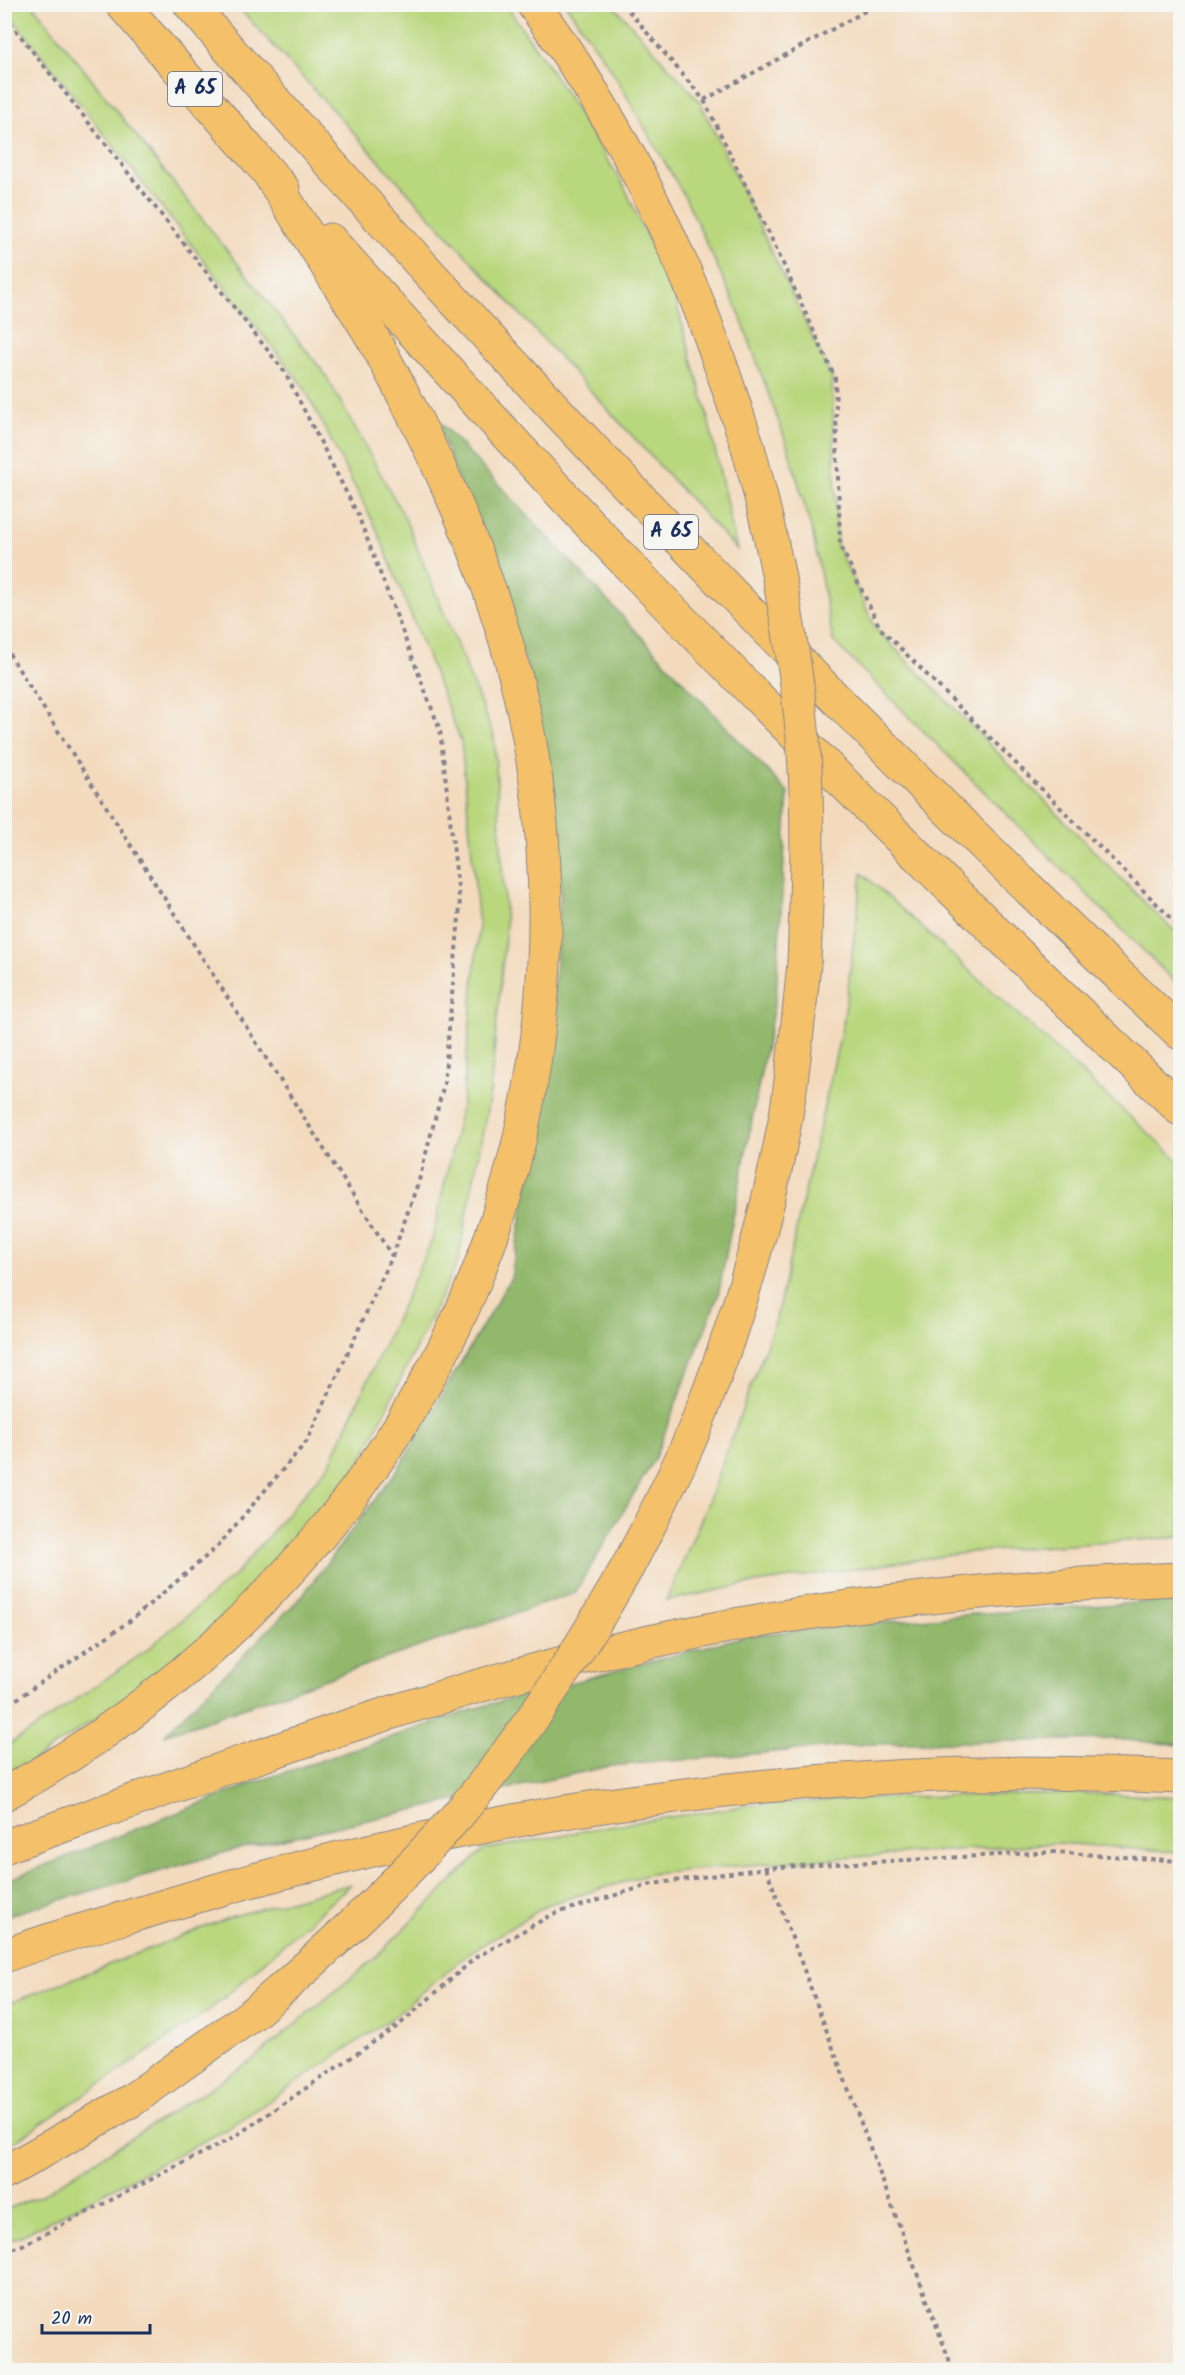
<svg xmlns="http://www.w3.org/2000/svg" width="1185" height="2375" viewBox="0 0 1185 2375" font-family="Kalam,sans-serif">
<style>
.green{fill:#b9d77d;stroke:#6a836e;stroke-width:1.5}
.forest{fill:#92b86c;stroke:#567465;stroke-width:1.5}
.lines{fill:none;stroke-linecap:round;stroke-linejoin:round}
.motorway-casing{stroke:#87848e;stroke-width:35}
.path{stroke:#87848e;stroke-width:4;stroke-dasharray:4.5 4.5;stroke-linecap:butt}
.motorway{stroke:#f4c16a;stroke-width:33}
.motorway-bridge-casing{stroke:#87848e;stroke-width:35;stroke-linecap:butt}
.motorway-bridge{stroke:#f4c16a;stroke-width:33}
.labels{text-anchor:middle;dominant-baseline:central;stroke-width:6;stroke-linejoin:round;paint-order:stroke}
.shield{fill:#f6f6f2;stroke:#5d6b8a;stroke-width:1.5}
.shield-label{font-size:20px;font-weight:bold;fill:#1b2f5e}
</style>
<rect width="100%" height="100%" fill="#f6f6f2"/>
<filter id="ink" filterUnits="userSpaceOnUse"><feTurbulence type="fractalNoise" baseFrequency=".0167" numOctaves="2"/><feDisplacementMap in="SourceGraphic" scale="12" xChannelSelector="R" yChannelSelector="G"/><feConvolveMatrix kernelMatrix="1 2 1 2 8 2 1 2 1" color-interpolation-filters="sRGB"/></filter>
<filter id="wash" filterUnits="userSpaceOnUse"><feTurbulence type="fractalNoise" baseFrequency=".008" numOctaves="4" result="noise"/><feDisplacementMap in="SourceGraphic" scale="24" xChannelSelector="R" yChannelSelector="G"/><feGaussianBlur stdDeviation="1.35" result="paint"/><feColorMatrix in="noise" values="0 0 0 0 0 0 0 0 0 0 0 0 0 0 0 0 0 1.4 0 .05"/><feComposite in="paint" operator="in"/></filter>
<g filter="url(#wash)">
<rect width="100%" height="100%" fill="#f3dabd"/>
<!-- green -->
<g class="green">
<polygon points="32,4 325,374 405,518 494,736 506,926 490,1094 458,1261 358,1467 250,1594 163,1674 5,1779 5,1746 26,1734 143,1653 235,1575 329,1465 432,1240 462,1104 479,926 461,741 377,530 303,386 5,9 5,5"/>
<polygon points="236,5 506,5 553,73 624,186 675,299 706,409 737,550"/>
<polygon points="566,5 613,5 700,102 832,378 837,546 876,629 1150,908 1180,936 1180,987 833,641 813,535 788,447 739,313 687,201 611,69"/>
<polygon points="862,873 1180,1162 1180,1537 971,1552 743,1585 666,1601 705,1510 776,1319 844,1019"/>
<polygon points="1077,1793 1180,1797 1180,1852 1058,1843 769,1863 650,1874 549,1904 469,1953 391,2019 227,2129 21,2236 5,2242 5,2210 40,2196 249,2063 375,1958 483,1850 609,1826 752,1805 873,1798"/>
<polygon points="351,1884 210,2010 5,2148 5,2005 233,1916"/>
</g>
<!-- forest -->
<g class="forest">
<polygon points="435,417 788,793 776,995 718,1296 654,1460 575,1593 164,1735 302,1596 398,1469 511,1278 549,1061 561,888 531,677"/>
<polygon points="1180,1600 1180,1745 1115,1739 868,1744 610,1766 233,1850 5,1916 5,1881 250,1784 487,1705 749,1635 974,1614"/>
</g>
</g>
<g filter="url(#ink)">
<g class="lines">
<defs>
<g id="motorway">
<polyline points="122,4 283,189"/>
<path d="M190,4c312,361 643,703 990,1029"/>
<path d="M533,4c66,89 120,190 162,292 20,49 36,100 53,151"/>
<path d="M330,240c101,112 202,224 306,333 177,183 360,361 544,536"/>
<path d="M628,1566c25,-47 49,-94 69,-143 39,-98 69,-199 88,-302 9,-52 14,-105 19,-158"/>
<path d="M4,1794c172,-93 321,-236 418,-405 124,-215 155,-487 90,-726 -29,-109 -79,-215 -133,-314 -12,-22 -26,-43 -40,-64 -24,-38 -47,-75 -71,-113"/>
<path d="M4,1847c212,-76 425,-156 645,-205 175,-38 352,-56 531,-63"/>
<path d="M4,1956c54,-21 112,-35 167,-52 324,-99 671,-145 1009,-127"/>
<polyline points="4,2173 132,2100 254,2013"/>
</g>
</defs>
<!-- motorway casing -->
<use href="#motorway" class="motorway-casing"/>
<!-- path -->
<g class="path">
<polyline points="623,4 704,100 775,246 835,378 840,545 880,628 1180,927"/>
<polyline points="4,15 284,371 358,515 440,730 460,906 444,1084 419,1180 392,1257 307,1441 216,1548 131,1620 4,1708"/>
<polyline points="704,100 878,4"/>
<polyline points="4,646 392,1256"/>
<polyline points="766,1868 953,2370"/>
<polyline points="4,2252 25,2244 234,2137 399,2025 475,1958 553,1914 652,1884 766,1868 1053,1852 1180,1861"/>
</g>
<!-- motorway -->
<use href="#motorway" class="motorway"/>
<defs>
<g id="motorway-bridge">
<path d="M748,447c26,96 46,192 55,292 6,74 4,149 1,224"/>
<path d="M254,2013c74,-63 144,-129 208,-203 64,-75 117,-158 166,-244"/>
</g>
</defs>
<!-- motorway-bridge casing -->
<use href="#motorway-bridge" class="motorway-bridge-casing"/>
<!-- motorway-bridge -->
<use href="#motorway-bridge" class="motorway-bridge"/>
</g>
</g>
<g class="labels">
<!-- shield labels -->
<g class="shield">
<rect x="168" y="72" width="54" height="34" rx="4.5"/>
<rect x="644" y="515" width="54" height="34" rx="4.5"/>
</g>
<g class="shield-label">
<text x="195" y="89">A 65</text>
<text x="671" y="532">A 65</text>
</g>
</g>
<!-- margin -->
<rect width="1185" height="2375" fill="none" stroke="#f6f6f2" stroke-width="24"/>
<!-- scale -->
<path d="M42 2324v9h108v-9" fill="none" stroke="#1b2f5e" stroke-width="3"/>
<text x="51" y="2324" font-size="18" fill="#1b2f5e" stroke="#f6f6f2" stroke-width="4.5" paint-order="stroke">20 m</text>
</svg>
